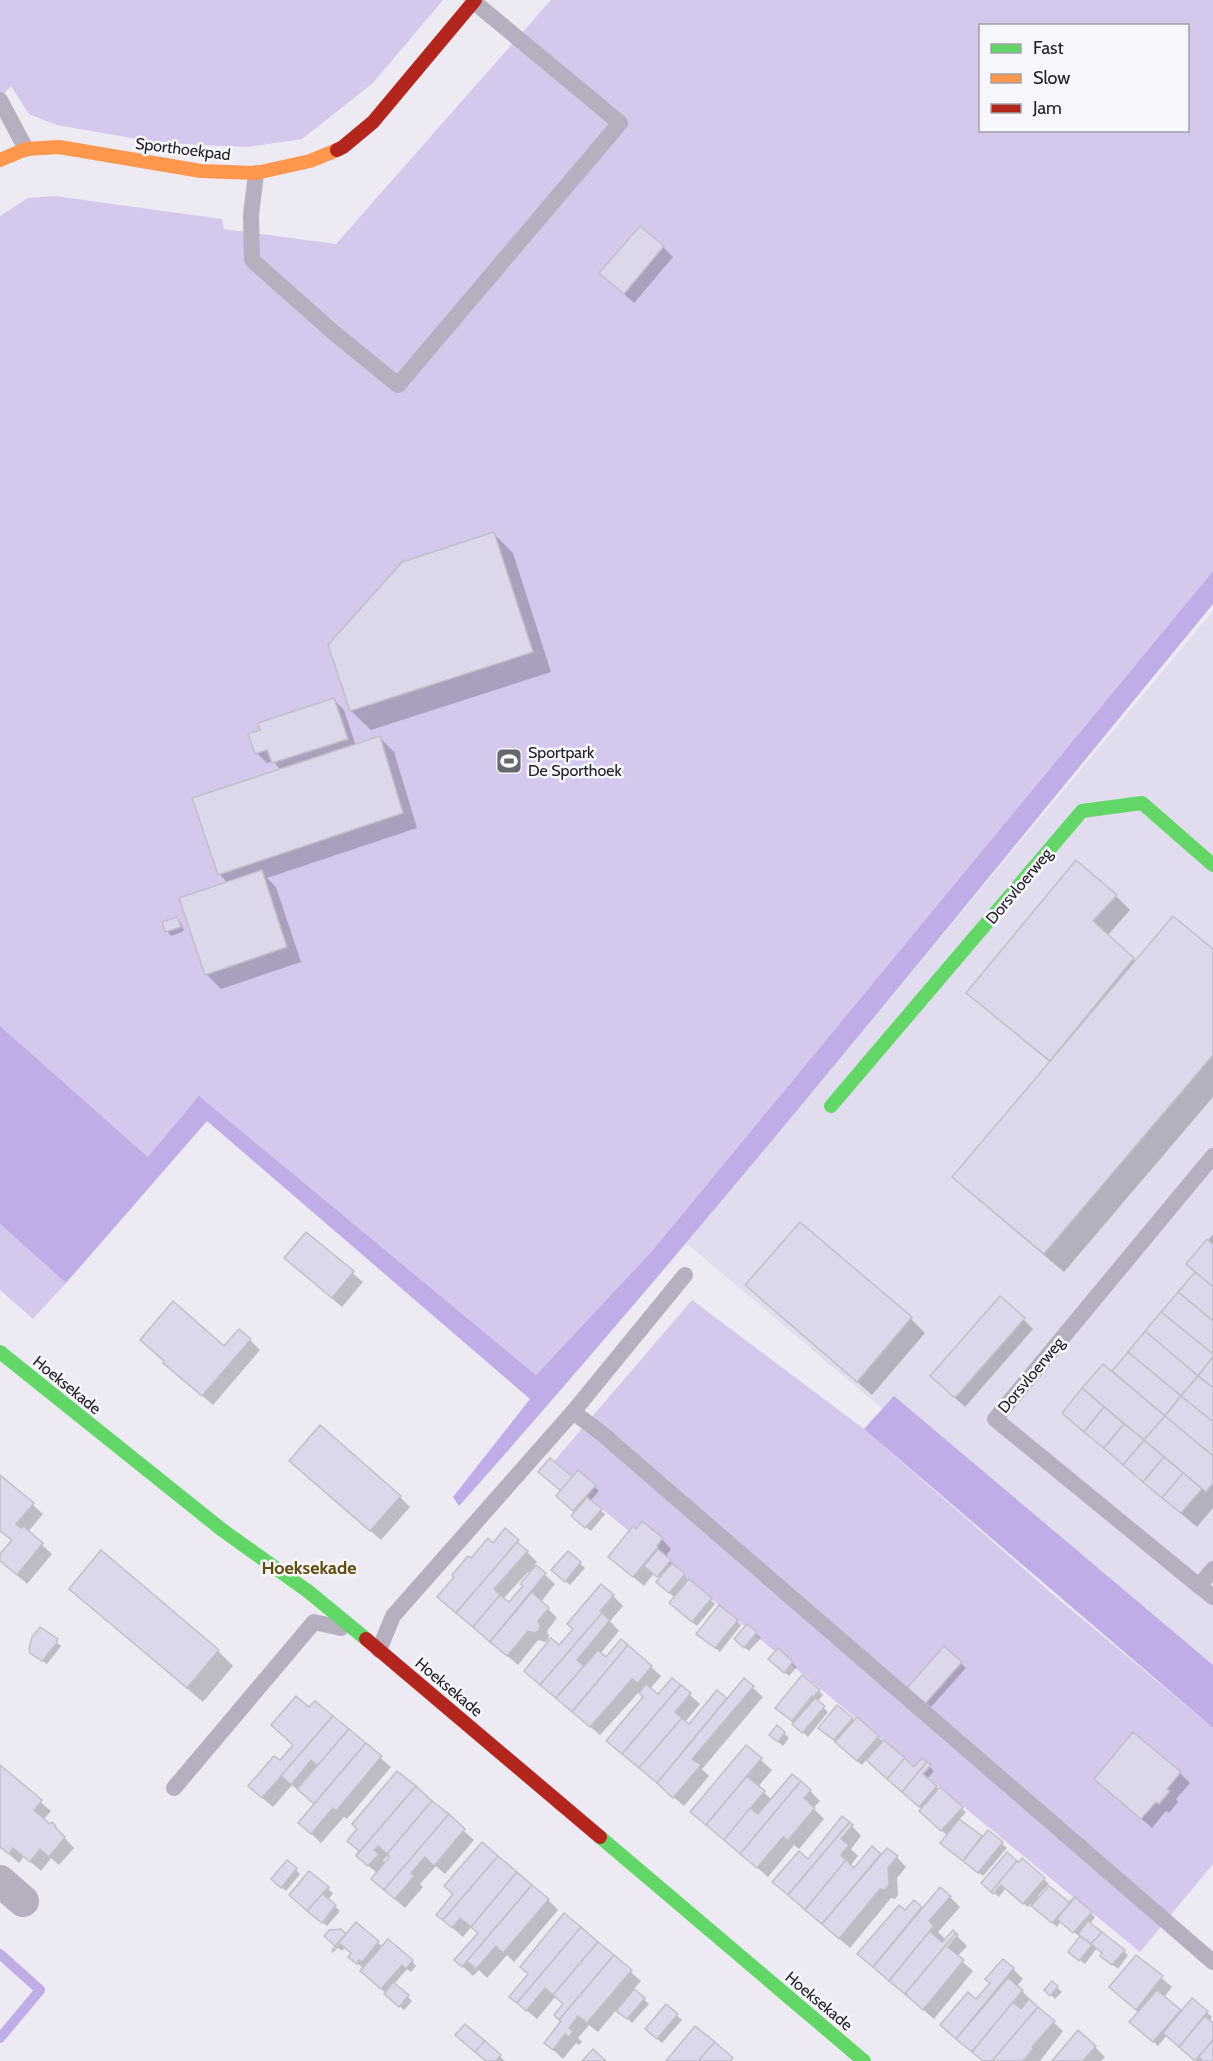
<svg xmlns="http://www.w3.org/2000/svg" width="1213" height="2061" viewBox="0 0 1213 2061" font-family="Cabin,sans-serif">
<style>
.built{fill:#e2ddee}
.green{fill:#d4c8ed;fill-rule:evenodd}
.water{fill:#c0ace6}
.shadow{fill:#0003;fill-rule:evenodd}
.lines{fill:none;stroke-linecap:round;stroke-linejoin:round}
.stream{stroke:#c0ace6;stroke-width:10}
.building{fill:#ddd7eb;stroke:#c1bfc6;stroke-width:1.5}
.lane{stroke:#b5afbf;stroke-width:16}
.street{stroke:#b5afbf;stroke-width:32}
.fast{stroke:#63d668;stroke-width:14}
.slow{stroke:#ff974d;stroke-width:14}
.jam{stroke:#b3261e;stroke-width:14}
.labels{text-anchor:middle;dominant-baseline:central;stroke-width:5;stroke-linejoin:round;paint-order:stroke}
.street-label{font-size:16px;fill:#222026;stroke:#f8f6fd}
.poi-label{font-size:16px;fill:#222026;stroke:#f8f6fd;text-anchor:start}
.neighbourhood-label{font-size:18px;font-weight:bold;fill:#624d11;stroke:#f8f6fd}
</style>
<rect width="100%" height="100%" fill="#edeaf4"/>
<!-- built -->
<polygon class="built" points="1213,611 1213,1681 1115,1605 686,1243"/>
<!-- green -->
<g class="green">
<polygon points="0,0 443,0 373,83 302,139 248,147 160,143 57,125 29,114 11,86 0,98"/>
<path d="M551,0h662v571l-561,680 -116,124 -336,-278 -52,60 -148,-131v-810l28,-18 26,-2 168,23 2,10 112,15zM980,26h208v104h-208z"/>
<polygon points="0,1224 66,1283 33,1319 0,1290"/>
<polygon points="692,1300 864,1429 1056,1597 1213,1728 1213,1864 1140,1952 550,1466"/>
</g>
<!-- water -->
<g class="water">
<path d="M1213,571v33c-249,302 -494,609 -754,902l-6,-9 77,-98 -323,-278 -141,162 -66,-59v-198l148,131 51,-61 337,279 116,-124z"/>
<polygon points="894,1396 1213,1665 1213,1728 864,1429"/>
</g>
<!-- shadow -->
<g class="shadow">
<polygon points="663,247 673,257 634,303 601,273"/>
<polygon points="494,534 513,553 551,672 371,730 351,711"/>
<polygon points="334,700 344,710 356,746 380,738 394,752 417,828 267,878 276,887 301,962 221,989 206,974 228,883 219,874 281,770 273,761 267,763 257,753"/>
<polygon points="1116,896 1130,910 1107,936 1136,962 1213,951 1213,1097 1064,1272 974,1196 954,1177 1051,1063 983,1007 968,993"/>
<polygon points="177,919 181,923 184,931 171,936 167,931"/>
<polygon points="306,1234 363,1282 342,1307 286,1258"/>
<polygon points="1213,1234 1213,1508 1197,1527 1079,1428 1064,1413 1103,1366 1112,1373 1196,1273 1188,1264"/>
<polygon points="747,1285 911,1319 925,1333 872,1395"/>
<polygon points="1023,1319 1033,1329 965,1407 942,1386"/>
<polygon points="250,1340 260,1350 213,1405 175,1373 224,1349"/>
<polygon points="301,1470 400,1497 410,1507 381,1540"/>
<polygon points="578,1472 599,1491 590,1501 605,1514 591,1531 577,1520 576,1512 566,1505 562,1492"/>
<polygon points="0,1476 43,1514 28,1532 52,1554 27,1584 0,1560 0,1556 13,1541 0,1530"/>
<path d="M505,1530l32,32 -3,3 21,19 -14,18 16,16 -10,13 2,5 -1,4 -3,2 -7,-2 -20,25 -79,-68 33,-37 21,-15zM528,1572l2,1 -5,13 -16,18 -6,-5z"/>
<polygon points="662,1539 671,1549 666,1556 667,1558 688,1580 715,1604 697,1626 675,1608 675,1598 663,1587 661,1579 654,1573 644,1586 610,1557"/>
<polygon points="102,1553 218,1651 233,1666 203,1702 86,1603 71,1588"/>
<polygon points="568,1553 585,1568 570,1585 553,1570"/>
<polygon points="613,1596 623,1606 610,1621 619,1631 600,1654 606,1659 651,1667 661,1676 650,1689 659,1696 673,1680 700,1704 685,1722 690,1726 717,1692 728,1701 744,1680 763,1697 702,1769 709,1776 684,1806 608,1741 645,1697 639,1692 600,1735 536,1681 560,1647"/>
<polygon points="737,1621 741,1625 720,1652 702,1638"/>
<polygon points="747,1626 761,1638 749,1651 740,1644"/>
<polygon points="56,1642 61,1646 47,1664 37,1657"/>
<polygon points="944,1648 966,1668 931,1707 909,1688"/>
<polygon points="792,1663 797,1667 789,1676 775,1664"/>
<polygon points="819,1691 823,1695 817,1702 828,1712 808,1737 782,1712"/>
<polygon points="315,1703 391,1767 347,1819 344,1817 321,1843 300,1823 315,1805 302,1793 292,1785 273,1807 260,1796 280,1762 294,1745 309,1709"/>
<polygon points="852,1719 878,1737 914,1769 922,1760 934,1771 927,1779 966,1812 959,1820 983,1839 988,1832 1007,1848 983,1876 947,1848 948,1836 925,1816 922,1809 867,1759 862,1765 824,1732"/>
<polygon points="777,1727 789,1738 783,1746 775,1739"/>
<polygon points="746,1747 772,1770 758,1787 772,1800 810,1791 820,1801 813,1808 824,1819 799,1849 794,1845 768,1877 692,1812"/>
<polygon points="0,1767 51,1811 43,1820 50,1826 52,1824 74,1848 59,1865 51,1858 41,1871 24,1856 19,1863 0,1846"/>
<path d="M398,1773l76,67 -29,34 -9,-8 -16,18 3,3 -18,21 -32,-29 4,-6 -9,-8zM388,1855l3,2 -5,6 -3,-2z"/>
<polygon points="1180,1773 1190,1783 1176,1799 1178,1802 1169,1813 1166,1811 1152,1828 1096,1779"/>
<polygon points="852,1826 861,1836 851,1849 858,1856 850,1866 854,1870 872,1848 882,1856 897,1857 906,1867 897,1878 898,1895 895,1899 891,1898 850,1948 784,1892 808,1861"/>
<polygon points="1022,1860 1049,1884 1038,1896 1040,1898 1049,1888 1069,1905 1091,1913 1095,1917 1090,1924 1128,1955 1118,1969 1107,1960 1104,1953 1097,1948 1085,1964 1075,1956 1081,1938 1061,1921 1057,1927 1031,1904 1028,1907 1006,1888 999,1897 987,1887"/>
<polygon points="296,1870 300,1874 286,1891 277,1884"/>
<polygon points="309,1873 333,1893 328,1900 340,1911 327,1926 295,1900"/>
<polygon points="950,1897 960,1907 938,1932 946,1940 953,1932 967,1946 957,1957 973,1971 934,2019 859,1954 906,1912 914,1902 922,1910"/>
<polygon points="548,1900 558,1910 514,1962 507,1955 487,1978 479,1970 473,1976 456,1960 479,1934 471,1927 463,1937 438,1915"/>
<polygon points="564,1915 641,1981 633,1990 649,2004 632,2023 617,2009 598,2032 589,2025 578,2038 582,2042 579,2045 576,2043 563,2059 546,2043 562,2021 564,2004 555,1997 537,2019 511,1997 530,1975"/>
<polygon points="356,1924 383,1947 412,1961 416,1966 411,1972 407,1969 394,1984 412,2001 404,2010 366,1975 364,1969 355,1961 353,1953 345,1947 342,1951 330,1941 346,1936"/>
<polygon points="1137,1957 1172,1987 1164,1997 1182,2012 1192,2000 1212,2017 1209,2021 1213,2025 1213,2061 1197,2061 1167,2035 1158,2046 1136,2026 1139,2013 1111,1987"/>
<polygon points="1013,1969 1023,1979 1017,1986 1032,2001 1031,2002 1063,2031 1040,2061 983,2061 952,2035 992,1983"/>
<polygon points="1052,1983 1062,1992 1055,1999 1046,1990"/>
<polygon points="667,2006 682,2020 662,2043 652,2034"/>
<polygon points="465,2026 505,2061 487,2061"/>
<polygon points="1095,2047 1105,2057 1101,2061 1053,2061"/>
</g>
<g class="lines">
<!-- stream -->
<polyline class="stream" points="0,1954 40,1990 0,2038"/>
</g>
<!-- building -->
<g class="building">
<polygon points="640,226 664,246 624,294 599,273"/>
<polygon points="494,532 533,652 350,711 328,645 402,562"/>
<polygon points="334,698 348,739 272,763 267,750 255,754 248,734 260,730 258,723"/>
<polygon points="380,736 403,813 218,875 192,798"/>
<polygon points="1076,860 1117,895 1093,921 1134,958 1050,1061 966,993"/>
<polygon points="262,870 287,947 205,975 179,898"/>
<polygon points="1173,916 1213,949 1213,1055 1044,1254 952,1177"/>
<polygon points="177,917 181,927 165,932 162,922"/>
<polygon points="800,1222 912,1317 857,1382 745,1285"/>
<polygon points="306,1232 354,1271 332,1298 284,1258"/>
<polygon points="1207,1239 1213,1245 1213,1287 1186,1264"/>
<polygon points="1195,1272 1213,1287 1213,1321 1178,1292"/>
<polygon points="1178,1292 1213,1321 1213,1354 1161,1312"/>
<polygon points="1000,1296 1025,1318 955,1398 930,1376"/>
<polygon points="173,1301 224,1346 239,1329 251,1339 202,1396 163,1363 164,1361 140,1340"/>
<polygon points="1161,1312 1213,1354 1213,1357 1198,1376 1145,1331"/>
<polygon points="1145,1331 1198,1376 1181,1396 1128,1352"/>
<polygon points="1128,1352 1181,1396 1165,1416 1112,1371"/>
<polygon points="1213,1357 1213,1388 1198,1376"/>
<polygon points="1103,1364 1165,1416 1144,1440 1082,1388"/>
<polygon points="1198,1376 1213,1388 1213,1422 1181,1396"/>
<polygon points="1082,1388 1104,1407 1084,1432 1062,1413"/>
<polygon points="1181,1396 1213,1422 1213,1456 1165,1416"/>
<polygon points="1104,1407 1124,1424 1104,1448 1084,1432"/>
<polygon points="1165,1416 1213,1456 1213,1483 1206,1492 1144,1440"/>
<polygon points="1124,1424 1144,1440 1123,1465 1104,1448"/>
<polygon points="320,1425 401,1496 370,1531 289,1461"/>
<polygon points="1144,1440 1164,1457 1143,1482 1123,1465"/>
<polygon points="1164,1457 1183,1473 1162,1498 1143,1482"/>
<polygon points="550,1458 573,1477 561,1491 538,1472"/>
<polygon points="578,1470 596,1485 573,1511 556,1496"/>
<polygon points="1183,1473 1202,1489 1181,1513 1162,1498"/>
<polygon points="0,1475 34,1503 16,1524 21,1528 23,1526 43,1543 17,1575 0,1561 0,1554 12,1540 0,1531"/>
<polygon points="587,1497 602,1509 585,1528 571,1516"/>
<polygon points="642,1521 663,1538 657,1546 658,1547 633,1577 608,1557 633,1526 636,1529"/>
<polygon points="505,1528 519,1540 456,1613 437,1597 454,1577 452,1575 468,1556 471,1558 488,1538 493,1543"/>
<polygon points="517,1542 528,1551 494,1589 500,1595 473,1627 456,1613"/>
<polygon points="658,1549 671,1560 657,1577 644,1566"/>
<polygon points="101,1550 219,1650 187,1688 69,1589"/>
<polygon points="568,1551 581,1562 565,1582 551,1570"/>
<polygon points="672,1563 685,1574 669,1593 656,1582"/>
<polygon points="536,1565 546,1573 490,1642 473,1627 500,1595 509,1602 523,1586 520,1584"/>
<polygon points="689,1579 712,1598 692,1622 669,1603"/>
<polygon points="601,1584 614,1595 600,1611 602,1613 540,1685 524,1671 551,1638 559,1645 573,1629 567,1624"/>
<polygon points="532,1592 549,1608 538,1621 540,1625 539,1630 535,1633 528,1631 507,1656 490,1642"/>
<polygon points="719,1605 738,1620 715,1648 696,1634"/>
<polygon points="602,1613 610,1620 577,1660 584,1666 556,1698 540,1685"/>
<polygon points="747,1624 757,1632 744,1648 734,1639"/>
<polygon points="40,1627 58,1639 56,1644 42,1661 30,1653 29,1649 32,1637"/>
<polygon points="621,1639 628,1645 572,1712 556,1698 598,1650 606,1657"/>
<polygon points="628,1645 652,1666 638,1683 632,1679 590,1727 572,1712"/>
<polygon points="944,1646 962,1662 925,1704 907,1688"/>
<polygon points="778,1648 793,1662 784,1673 768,1659"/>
<polygon points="802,1675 820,1690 813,1697 812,1696 792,1721 775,1708"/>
<polygon points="672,1678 681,1685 622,1754 606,1741 643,1697 639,1693 646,1684 658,1694"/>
<polygon points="744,1678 754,1686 692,1759 701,1765 673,1798 657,1783"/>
<polygon points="681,1685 691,1693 675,1712 682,1718 639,1768 622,1754"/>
<polygon points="717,1690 727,1698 657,1783 639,1768 682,1718 689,1724"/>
<polygon points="296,1696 309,1707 315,1701 333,1716 262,1798 248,1786 274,1756 280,1760 293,1745 271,1725"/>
<polygon points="815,1698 825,1706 802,1733 792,1724"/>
<polygon points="837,1705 853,1718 834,1740 818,1728"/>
<polygon points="333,1716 349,1729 318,1766 311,1760 291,1785 281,1776"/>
<polygon points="857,1717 879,1736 857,1761 835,1742"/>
<polygon points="777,1725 785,1732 778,1742 769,1735"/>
<polygon points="349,1729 366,1743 314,1804 297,1789"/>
<polygon points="1133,1732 1181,1772 1167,1789 1170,1791 1159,1804 1156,1802 1141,1819 1094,1779"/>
<polygon points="884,1740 905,1758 887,1779 866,1760"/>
<polygon points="366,1743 382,1756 336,1811 333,1808 311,1834 298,1823"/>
<polygon points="746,1745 762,1758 706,1825 690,1812"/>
<polygon points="762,1758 748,1777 765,1791 724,1840 706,1825"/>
<polygon points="905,1758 914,1767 922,1758 927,1762 902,1792 887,1779"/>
<polygon points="927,1762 931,1765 923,1774 937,1786 919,1807 902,1792"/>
<polygon points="0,1765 42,1800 34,1810 50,1824 52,1822 56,1826 55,1827 65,1837 49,1857 40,1849 30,1862 13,1848 9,1854 0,1847"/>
<polygon points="397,1771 416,1786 356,1856 359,1851 347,1841 357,1829 352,1824"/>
<polygon points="792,1774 801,1781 740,1854 724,1840 750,1808 758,1814"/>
<polygon points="801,1781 811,1790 804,1798 815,1808 788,1840 783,1837 757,1868 740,1854"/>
<polygon points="416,1786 432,1801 387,1854 378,1846 374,1850 379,1854 368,1866 356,1856"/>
<polygon points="940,1787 963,1807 941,1831 919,1811"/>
<polygon points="432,1801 449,1814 384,1890 371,1879 389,1857 387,1854"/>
<polygon points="449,1814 465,1829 434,1866 425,1857 411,1873 414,1876 395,1899 384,1890"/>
<polygon points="842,1816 850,1822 788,1895 772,1882 799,1851 808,1859"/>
<polygon points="959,1819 982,1836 963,1861 940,1843"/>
<polygon points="850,1822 853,1825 841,1839 849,1845 841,1855 846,1860 805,1910 788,1895"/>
<polygon points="988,1830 1003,1842 978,1873 963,1861"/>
<polygon points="482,1842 498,1856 443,1920 436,1915 453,1894 444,1886"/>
<polygon points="872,1846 881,1854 822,1924 805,1910 846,1860 854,1868"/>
<polygon points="887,1848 898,1856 888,1868 889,1884 885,1890 880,1889 839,1939 822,1924"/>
<polygon points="1007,1852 1017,1861 991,1892 981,1883"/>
<polygon points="498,1856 517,1872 471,1927 460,1918 452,1928 443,1920"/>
<polygon points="1022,1858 1045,1878 1023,1904 1001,1885 993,1894 991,1892 1017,1861 1019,1862"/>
<polygon points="287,1860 297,1868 281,1888 271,1879"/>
<polygon points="309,1871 329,1887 307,1911 289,1895"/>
<polygon points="517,1872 532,1885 462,1967 454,1960 478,1933 471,1927"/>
<polygon points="532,1885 549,1899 503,1953 496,1946 476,1969 468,1962 462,1967"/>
<polygon points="1049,1886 1069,1902 1075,1897 1052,1923 1031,1906"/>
<polygon points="329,1887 324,1895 336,1905 322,1923 307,1911"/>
<polygon points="940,1887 951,1896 929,1921 934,1926 889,1981 873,1967"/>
<polygon points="1075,1897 1092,1912 1073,1933 1057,1919"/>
<polygon points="914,1900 922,1907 873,1967 857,1954 899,1905 905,1910"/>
<polygon points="564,1913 581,1927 517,2003 509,1997 528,1974 520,1967"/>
<polygon points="1088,1921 1102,1932 1091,1944 1078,1934"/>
<polygon points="356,1922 379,1941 362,1962 359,1960 357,1964 348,1957 351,1953 340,1944 333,1952 332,1950"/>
<polygon points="934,1926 931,1932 942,1942 953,1930 956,1933 905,1994 889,1981"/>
<polygon points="581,1927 598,1942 553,1995 545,1988 526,2011 517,2003"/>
<polygon points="341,1929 346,1934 335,1946 324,1936 329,1930"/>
<polygon points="1102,1932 1125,1950 1112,1965 1100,1956 1102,1953 1091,1944"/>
<polygon points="956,1933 958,1935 948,1947 964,1960 923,2010 905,1994"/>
<polygon points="1080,1936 1092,1945 1079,1961 1068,1952"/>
<polygon points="388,1939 413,1960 406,1969 402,1965 381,1989 360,1971"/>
<polygon points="598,1942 614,1955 559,2020 554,2015 563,2004 553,1995"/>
<polygon points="614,1955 632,1970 587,2023 578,2016 569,2028 573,2031 569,2037 565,2034 553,2050 544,2043 561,2021 559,2020"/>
<polygon points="1136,1955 1163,1976 1136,2010 1109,1987"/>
<polygon points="1003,1959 1014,1968 956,2039 940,2025 968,1992 976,1999 990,1983 985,1979"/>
<polygon points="1008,1978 1023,1990 972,2052 956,2039"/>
<polygon points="1052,1981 1058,1986 1050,1996 1044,1990"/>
<polygon points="393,1982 409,1995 399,2007 384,1994"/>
<polygon points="634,1989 645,1998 627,2019 616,2011"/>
<polygon points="1157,1990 1181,2010 1153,2042 1129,2022"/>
<polygon points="1192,1998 1208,2011 1179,2047 1163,2033"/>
<polygon points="1029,1999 1038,2007 992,2061 983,2061 972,2052 1013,2002 1021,2009"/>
<polygon points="666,2004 678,2014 657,2039 645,2029"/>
<polygon points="1038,2007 1055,2021 1032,2047 1034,2048 1023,2061 992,2061"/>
<polygon points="1205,2016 1213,2023 1213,2040 1195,2061 1179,2047"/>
<polygon points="465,2024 485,2041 475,2052 455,2035"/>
<polygon points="695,2026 715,2042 698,2061 666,2061"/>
<polygon points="1078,2030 1096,2046 1083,2061 1052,2061"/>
<polygon points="1213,2040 1213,2061 1203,2061 1199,2057 1195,2061"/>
<polygon points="485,2041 501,2055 496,2061 486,2061 475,2052"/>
<polygon points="715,2042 733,2058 730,2061 698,2061"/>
<polygon points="593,2049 606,2061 582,2061"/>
</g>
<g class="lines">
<!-- lane -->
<g class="lane">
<polyline points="0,100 26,149"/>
<polyline points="256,173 251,215 252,260 333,332 398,385 620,123 473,1"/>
<polyline points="573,1412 600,1432 1213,1962"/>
<polyline points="1213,1569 1199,1586 1213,1597"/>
<polyline points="1199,1586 995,1419 1213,1156"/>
<polyline points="379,1650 393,1616 573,1412 685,1275"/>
<polyline points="174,1788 314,1622 341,1628"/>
</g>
<!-- street -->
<polyline class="street" points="0,1881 23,1901"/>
<!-- fast -->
<g class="fast">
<polyline points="831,1106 1082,811 1142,803 1213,865"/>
<polyline points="0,1352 221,1529 309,1592 366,1639"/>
<polyline points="600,1837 864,2061"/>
</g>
<!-- slow -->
<polyline class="slow" points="0,160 26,149 59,147 201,171 256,173 310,161 337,150"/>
<!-- jam -->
<g class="jam">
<polyline points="337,150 343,147 373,122 475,0"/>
<polyline points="366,1639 600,1837"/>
</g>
</g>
<!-- icons -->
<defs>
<symbol id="stadium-square" viewBox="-11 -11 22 22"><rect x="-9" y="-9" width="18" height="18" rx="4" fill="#69676e" stroke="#f8f6fd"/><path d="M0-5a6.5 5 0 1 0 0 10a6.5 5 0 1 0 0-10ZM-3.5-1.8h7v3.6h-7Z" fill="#fff"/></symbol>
</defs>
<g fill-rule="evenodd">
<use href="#stadium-square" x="494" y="746" width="30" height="30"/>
</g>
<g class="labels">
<!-- street labels -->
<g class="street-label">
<text transform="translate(183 149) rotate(7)">Sporthoekpad</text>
<text transform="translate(1019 886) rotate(-50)">Dorsvloerweg</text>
<text transform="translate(1031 1375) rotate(-50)">Dorsvloerweg</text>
<text transform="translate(67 1385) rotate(39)">Hoeksekade</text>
<text transform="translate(449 1687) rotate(40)">Hoeksekade</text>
<text transform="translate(819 2001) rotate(40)">Hoeksekade</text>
</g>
<!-- poi labels -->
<g class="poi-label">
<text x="528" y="752">Sportpark<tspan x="528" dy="18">De Sporthoek</tspan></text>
</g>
<!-- neighbourhood labels -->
<g class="neighbourhood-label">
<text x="309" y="1568">Hoeksekade</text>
</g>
</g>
<!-- legend -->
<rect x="979" y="24" width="210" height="108" fill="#f8f6fd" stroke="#a2a0a7" stroke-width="1.5"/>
<rect x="991" y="44" width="30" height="9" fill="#63d668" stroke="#a2a0a7" stroke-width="1.5"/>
<text x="1033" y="54" font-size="18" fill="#222026">Fast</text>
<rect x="991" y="74" width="30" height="9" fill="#ff974d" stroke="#a2a0a7" stroke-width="1.5"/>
<text x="1033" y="84" font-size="18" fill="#222026">Slow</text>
<rect x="991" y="104" width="30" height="9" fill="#b3261e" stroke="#a2a0a7" stroke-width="1.5"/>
<text x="1033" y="114" font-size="18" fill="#222026">Jam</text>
</svg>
